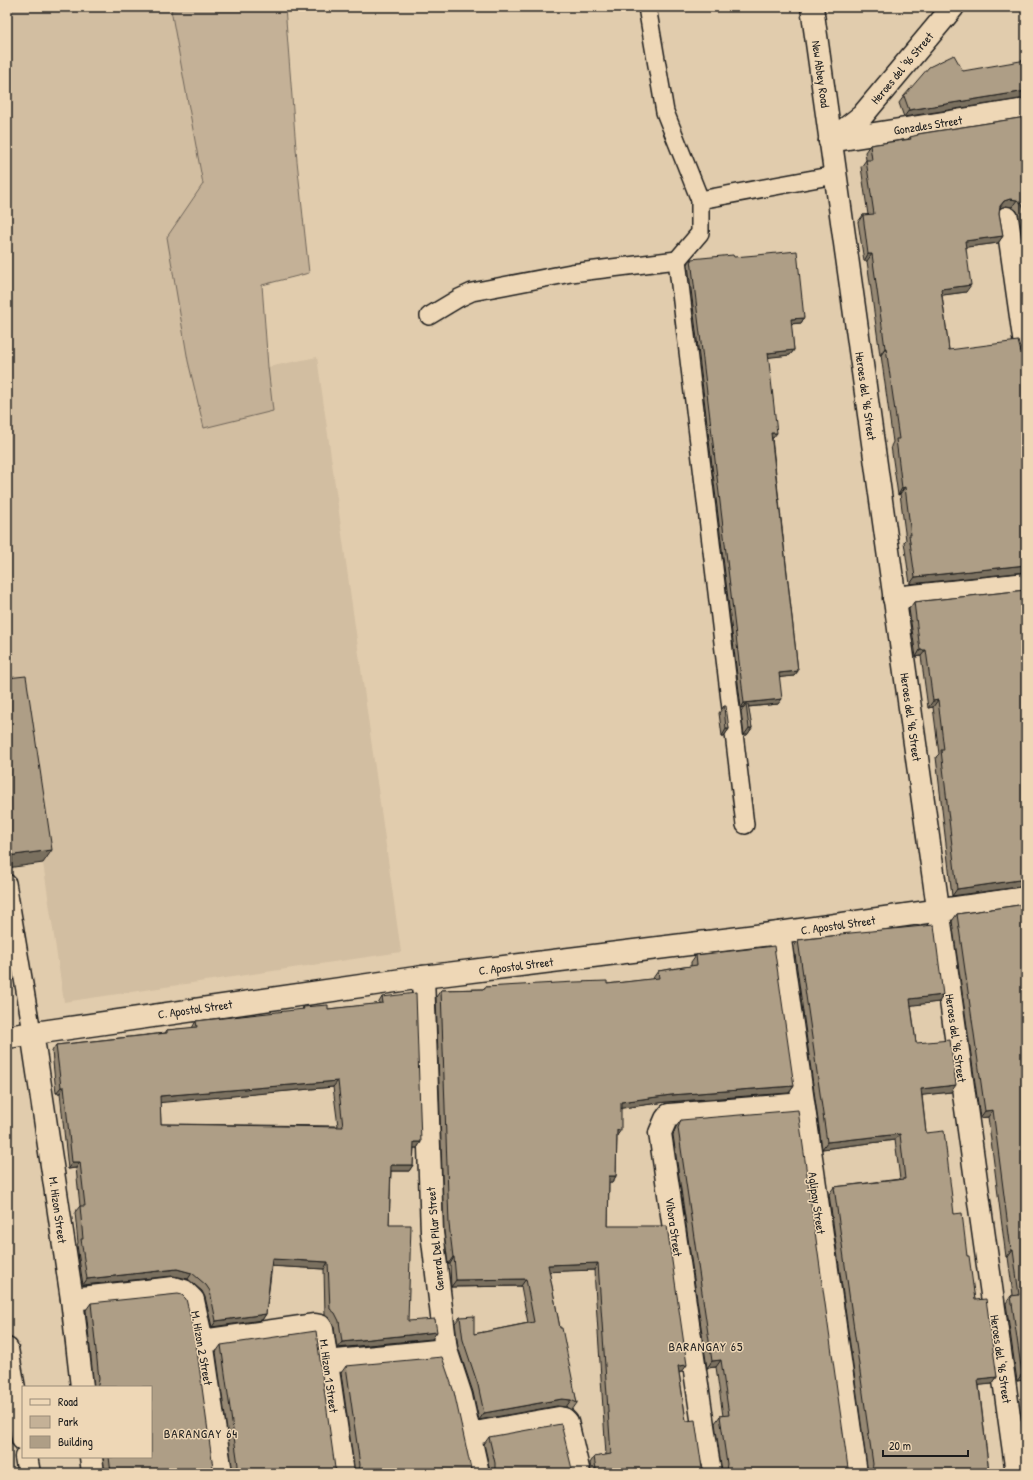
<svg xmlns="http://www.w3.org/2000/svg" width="1033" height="1480" viewBox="0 0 1033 1480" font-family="'Patrick Hand',sans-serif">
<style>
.built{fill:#d2bea1}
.green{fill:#c4b197;stroke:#70665a}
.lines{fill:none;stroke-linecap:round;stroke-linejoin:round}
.lane-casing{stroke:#1c1c1c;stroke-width:20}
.street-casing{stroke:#1c1c1c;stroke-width:25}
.secondary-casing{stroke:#1c1c1c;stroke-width:25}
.highway-casing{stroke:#1c1c1c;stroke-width:25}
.lane{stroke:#eed7b6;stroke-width:17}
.street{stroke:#eed7b6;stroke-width:22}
.secondary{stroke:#eed7b6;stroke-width:22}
.highway{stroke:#eed7b6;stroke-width:22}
.wall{fill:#968873;stroke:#1c1c1c;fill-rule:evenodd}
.shaded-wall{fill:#7a6f5e;stroke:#1c1c1c}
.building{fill:#ae9e86;stroke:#1c1c1c;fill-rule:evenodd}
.labels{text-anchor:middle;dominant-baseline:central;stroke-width:3;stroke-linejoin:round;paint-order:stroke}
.street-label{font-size:12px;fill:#1c1c1c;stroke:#eed7b6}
.neighbourhood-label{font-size:13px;letter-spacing:1px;fill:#1c1c1c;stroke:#eed7b6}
</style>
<rect width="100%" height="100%" fill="#e1ccad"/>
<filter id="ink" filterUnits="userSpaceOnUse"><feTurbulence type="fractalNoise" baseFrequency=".025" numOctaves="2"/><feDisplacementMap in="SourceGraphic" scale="8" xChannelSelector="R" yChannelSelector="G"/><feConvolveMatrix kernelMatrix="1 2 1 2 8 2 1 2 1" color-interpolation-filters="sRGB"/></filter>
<g filter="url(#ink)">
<!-- built -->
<polygon class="built" points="7,7 285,7 297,161 309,273 262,285 268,367 317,357 401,952 64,1002 43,863 7,690"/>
<!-- green -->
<polygon class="green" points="184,7 285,7 297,161 309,273 262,285 268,367 273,411 204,428 188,361 167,237 203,184 171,10"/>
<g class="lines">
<defs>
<g id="lane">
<polyline points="700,200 835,175"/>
<polyline points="677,260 745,825"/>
<polyline points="429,316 459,298 472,292 571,273 677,260 700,233 700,200 665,112 647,7"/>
<polyline points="7,883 32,1032"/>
</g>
<g id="street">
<polyline points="830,141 1026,110"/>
<polyline points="1007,218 1026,352"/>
<polyline points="894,598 1026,584"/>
<polyline points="779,933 856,1473"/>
<polyline points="423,977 432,1232 446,1350 461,1396 478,1473"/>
<polyline points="32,1032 72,1299 82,1387"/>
<polyline points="7,1037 423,977 779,933 1026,898"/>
<polyline points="72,1299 174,1288 184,1291 193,1300 202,1341 221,1473"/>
<polyline points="202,1341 315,1325 320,1326 322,1329 343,1473"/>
<polyline points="327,1362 446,1350"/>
<polyline points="469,1434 559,1418 564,1419 567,1422 579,1473"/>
<polyline points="91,1457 93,1473"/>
<polyline points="710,1473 660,1133 666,1119 669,1115 803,1104"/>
</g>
<g id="secondary">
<polyline points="812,7 1017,1473"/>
<polyline points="830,141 862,116 953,7"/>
</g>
<g id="highway">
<polyline points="7,1349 23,1439"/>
<polyline points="26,1457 29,1473"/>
</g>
</defs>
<!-- lane casing -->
<use href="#lane" class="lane-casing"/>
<!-- street casing -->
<use href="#street" class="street-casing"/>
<!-- secondary casing -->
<use href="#secondary" class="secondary-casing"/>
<!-- highway casing -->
<use href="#highway" class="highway-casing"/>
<!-- lane -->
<use href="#lane" class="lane"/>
<!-- street -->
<use href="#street" class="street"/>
<!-- secondary -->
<use href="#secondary" class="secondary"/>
<!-- highway -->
<use href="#highway" class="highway"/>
</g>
<!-- wall -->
<g class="wall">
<polygon points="963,71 1024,98 904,117 899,103 904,96"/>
<polygon points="1026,117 1026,263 1019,216 1017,211 1012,207 1006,206 1000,208 999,213 1003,236 998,243 966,247 966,292 942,295 949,350 1021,352 1026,356 1026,572 910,584 904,542 906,540 900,494 898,495 891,446 893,442 881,355 880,355 867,261 864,261 858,222 863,215 868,215 861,167 866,160 865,152 870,145 908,139 910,137 916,136 918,134"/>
<polygon points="691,259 804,318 801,323 791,324 794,350 790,355 768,357 773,438 772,438 798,671 794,676 779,677 778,704 748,707 752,728 747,735 744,735 741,711 744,707 741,708 688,264"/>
<polygon points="1026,590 1026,886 952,896 936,757 939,754 933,707 928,708 921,656 916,657 909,609 914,602"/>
<polygon points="724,706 729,729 724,736 722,736 719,713"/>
<polygon points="1026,904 1026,1398 1024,1382 1023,1380 1017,1381 1006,1303 1011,1296 1013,1295 1008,1257 1006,1257 988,1117 980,1118 952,921 957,914"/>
<polygon points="840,934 943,995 939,1002 911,1005 916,1043 951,1092 922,1095 926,1133 954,1214 967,1256 975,1300 997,1377 992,1384 979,1385 989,1473 868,1473 829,1194 834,1187 900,1179 895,1140 822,1149 794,947 798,940 839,935"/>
<polygon points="696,955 794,1086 789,1093 666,1102 621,1108 617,1135 616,1176 612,1183 609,1183 608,1226 682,1372 679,1372 686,1421 705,1473 591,1473 590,1463 594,1457 606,1455 594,1270 549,1271 560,1328 577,1403 572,1410 566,1407 557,1406 479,1420 473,1392 458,1347 455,1323 460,1317 474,1334 528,1323 521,1286 451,1287 450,1264 448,1264 444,1231 436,997 441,990 483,989 485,987 607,984 653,979 653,978 658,971 691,966 691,962"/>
<path d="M382,997l39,145 -4,6h-3l-1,17 -4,6h-18l-2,54 19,96 24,18 -95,9 -3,-21 -4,-8 -5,-4 -1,-46 -52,-3 -6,48 -4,6 -50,7 -7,-30 -3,-6 -14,-12 -15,-3 -90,9 -6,-40 1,-2 -3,-31 5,-6 -4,-38 -8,1 -8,-76h-4l-4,-42 4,-6 109,-12 2,-3 25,-2 4,-7 106,-11 1,-3 25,2 50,-5zM333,1087l5,39 -177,-2 -1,-22z"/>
<polygon points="681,1120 848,1468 851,1473 722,1473 715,1423 720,1416 723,1416 716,1367 707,1368 673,1135 676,1127"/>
<polygon points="91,1303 213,1468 216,1473 105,1473 103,1457 151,1457 151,1387 94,1387 86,1310"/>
<polygon points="221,1345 335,1468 338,1473 233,1473 216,1352"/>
<polygon points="346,1366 471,1469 473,1473 355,1473 341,1373"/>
<polygon points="489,1437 572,1469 574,1473 490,1473 490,1470 484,1444"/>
</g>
<!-- shaded-wall -->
<g class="shaded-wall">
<polygon points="1026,91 1026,98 904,117 909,110"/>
<polygon points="1010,199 1017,200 1012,207 1006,206 1000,208 996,213 1004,201"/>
<polygon points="1003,236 998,243 960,248 965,241"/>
<polygon points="868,254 872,254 867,261 864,261"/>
<polygon points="971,285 966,292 936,296 941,289"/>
<polygon points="804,318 801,323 787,324 791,319"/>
<polygon points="885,348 886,348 881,355 880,355"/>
<polygon points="794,350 790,355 764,358 768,353"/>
<polygon points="771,433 777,433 773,438 768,438"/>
<polygon points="905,487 900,494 898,495 902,488"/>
<polygon points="1026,565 1026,572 910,584 915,577"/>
<polygon points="920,650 926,650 921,656 916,657"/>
<polygon points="798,671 794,676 775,678 779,673"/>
<polygon points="782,699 778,704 747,707 746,704 744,707 741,708 744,703"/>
<polygon points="938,700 933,707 928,708 933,701"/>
<polygon points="749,728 752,728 747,735 744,735"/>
<polygon points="726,729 729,729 724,736 722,736"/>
<polygon points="52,850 43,863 7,868 7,856"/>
<polygon points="1026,879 1026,886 952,896 957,889"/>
<polygon points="943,995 939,1002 906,1006 910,999"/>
<polygon points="338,1081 333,1087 156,1103 160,1096"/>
<polygon points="956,1085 951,1092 916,1096 921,1089"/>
<polygon points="794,1086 789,1093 666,1102 616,1109 621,1102 671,1095"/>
<polygon points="61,1087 64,1087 60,1093 56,1093"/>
<polygon points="993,1110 988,1117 980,1118 985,1111"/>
<polygon points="617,1130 621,1130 616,1137"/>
<polygon points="900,1134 895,1140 822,1149 827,1142"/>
<polygon points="414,1142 421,1142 417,1148 409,1148"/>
<polygon points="72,1162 80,1162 76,1168 68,1169"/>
<polygon points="391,1165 413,1165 409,1171 386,1171"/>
<polygon points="609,1176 616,1176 612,1183 604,1183"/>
<polygon points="1011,1250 1013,1250 1008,1257 1006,1257"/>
<polygon points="453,1257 454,1257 450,1264 448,1264"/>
<polygon points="272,1259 328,1262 324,1269 268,1266"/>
<polygon points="598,1263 594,1270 543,1272 548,1265"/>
<polygon points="177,1269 192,1273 188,1279 173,1276 83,1285 87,1279"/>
<polygon points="526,1279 521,1286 451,1287 456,1280"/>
<polygon points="266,1314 262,1320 212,1327 216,1321"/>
<polygon points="437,1332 432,1339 337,1348 342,1342"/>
<polygon points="721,1360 716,1367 707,1368 712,1361"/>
<polygon points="687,1365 682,1372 673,1373 678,1366"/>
<polygon points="1022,1374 1026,1374 1026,1376 1023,1380 1017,1381"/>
<polygon points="997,1377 992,1384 973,1386 978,1379"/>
<polygon points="562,1399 571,1400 566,1407 557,1406 479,1420 484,1413"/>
</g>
<!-- building -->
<g class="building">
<polygon points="954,55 963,71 1026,60 1026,91 909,110 904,96 929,67"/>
<polygon points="1026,117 1026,222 1024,209 1022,204 1017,200 1010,199 1004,201 1000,206 999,213 1003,236 965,241 971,285 941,289 949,350 1018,341 1021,352 1026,356 1026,565 915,577 909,535 911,535 905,487 902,488 896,439 899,439 886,348 885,348 872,254 868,254 863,215 874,214 866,160 872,160 870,145 911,139 910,137 918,135 918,134"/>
<polygon points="797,251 804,318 791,319 794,350 768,353 777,433 771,433 798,671 779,673 782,699 744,703 691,259 733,255 734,257 757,255"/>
<polygon points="1026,590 1026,879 957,889 941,750 944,750 938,700 933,701 926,650 920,650 914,602"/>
<polygon points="26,676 52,850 7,856 7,678"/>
<polygon points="746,704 748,704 752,728 749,728"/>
<polygon points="724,706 726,706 729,729 726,729"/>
<polygon points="1026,904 1026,1374 1022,1374 1011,1296 1019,1295 1013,1250 1011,1250 993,1110 985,1111 957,914"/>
<polygon points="934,925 943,995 910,999 916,1043 950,1040 956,1085 921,1089 926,1133 944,1131 954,1214 962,1213 967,1256 969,1256 975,1300 986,1299 997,1377 978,1379 989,1473 871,1473 872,1471 873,1464 834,1187 905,1179 900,1134 827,1142 798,940 840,935 840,934"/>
<polygon points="774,946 794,1086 671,1095 621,1102 621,1130 617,1130 616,1176 609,1176 608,1226 667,1226 687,1365 678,1366 686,1421 695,1420 702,1468 705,1473 594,1473 596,1469 594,1457 611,1454 598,1263 548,1265 560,1328 562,1328 577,1403 571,1400 562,1399 484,1413 478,1385 463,1340 460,1317 474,1316 474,1334 534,1322 526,1279 456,1280 454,1257 453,1257 449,1224 441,990 485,989 485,987 575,982 607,981 607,984 659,978 658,971 697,965 696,955"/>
<path d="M416,993l5,149h-7l-1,23h-22l-2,60h22l-3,96 27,-2 2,13 -95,10 -3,-21 -4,-8 -5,-4 -2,-47 -56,-3 -6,55 -50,7 -6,-30 -4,-6 -14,-12 -15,-4 -90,10 -6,-40h2l-3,-33h5l-5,-44h-8l-8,-75h-3l-5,-42 111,-12v-3l30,-3 -1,-6 108,-12 -1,-2 25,-2v4l55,-6 -1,-6zM338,1081l5,46 -182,-3 -1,-28z"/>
<polygon points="798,1110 848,1468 851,1473 725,1473 726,1471 727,1464 720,1416 729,1415 721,1360 712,1361 678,1128 681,1120"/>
<polygon points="178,1294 182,1295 186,1299 195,1336 213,1468 216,1473 111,1473 109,1457 151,1457 151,1387 97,1387 98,1385 99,1379 91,1303"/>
<polygon points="316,1331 335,1468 338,1473 236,1473 237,1471 238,1465 221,1345"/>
<polygon points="442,1357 454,1392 471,1469 473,1473 358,1473 359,1471 360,1465 346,1366"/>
<polygon points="561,1424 572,1469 574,1473 493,1473 495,1470 495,1463 489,1437"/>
</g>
</g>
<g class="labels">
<!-- street labels -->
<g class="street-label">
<text transform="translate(902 68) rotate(-50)">Heroes del '96 Street</text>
<text transform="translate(821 74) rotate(82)">New Abbey Road</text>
<text transform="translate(928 125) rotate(-9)">Gonzales Street</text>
<text transform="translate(866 396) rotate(82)">Heroes del '96 Street</text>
<text transform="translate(911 717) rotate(82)">Heroes del '96 Street</text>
<text transform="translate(838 925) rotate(-8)">C. Apostol Street</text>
<text transform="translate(516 966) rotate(-7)">C. Apostol Street</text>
<text transform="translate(195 1009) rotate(-8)">C. Apostol Street</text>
<text transform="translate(956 1038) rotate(82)">Heroes del '96 Street</text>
<text transform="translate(817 1203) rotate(82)">Aglipay Street</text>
<text transform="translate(58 1210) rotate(82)">M. Hizon Street</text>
<text transform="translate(674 1227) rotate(82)">Vibora Street</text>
<text transform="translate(435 1239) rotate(-95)">General Del Pilar Street</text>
<text transform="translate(202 1348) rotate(80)">M. Hizon 2 Street</text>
<text transform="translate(1001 1359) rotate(82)">Heroes del '96 Street</text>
<text transform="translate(329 1376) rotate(82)">M. Hizon 1 Street</text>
</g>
<!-- neighbourhood labels -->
<g class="neighbourhood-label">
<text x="706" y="1346">BARANGAY 65</text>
<text x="201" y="1433">BARANGAY 64</text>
</g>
</g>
<!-- margin -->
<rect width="1033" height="1480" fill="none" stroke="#eed7b6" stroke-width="24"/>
<rect x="12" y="12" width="1009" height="1456" fill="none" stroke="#1c1c1c" stroke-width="1.5" filter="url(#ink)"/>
<!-- legend -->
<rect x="22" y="1386" width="130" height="72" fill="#eed7b6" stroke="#9a8c78"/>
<rect x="30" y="1399" width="20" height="6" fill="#eed7b6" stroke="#9a8c78"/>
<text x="58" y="1406" font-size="12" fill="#1c1c1c">Road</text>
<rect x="30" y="1416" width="20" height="12" fill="#c4b197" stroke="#9a8c78"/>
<text x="58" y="1426" font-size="12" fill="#1c1c1c">Park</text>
<rect x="30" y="1436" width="20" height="12" fill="#ae9e86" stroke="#9a8c78"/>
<text x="58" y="1446" font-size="12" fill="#1c1c1c">Building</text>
<!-- scale -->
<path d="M883 1450v6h85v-6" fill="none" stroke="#1c1c1c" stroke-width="2"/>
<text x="889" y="1450" font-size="12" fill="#1c1c1c" stroke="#eed7b6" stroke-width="3" paint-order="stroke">20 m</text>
</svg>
